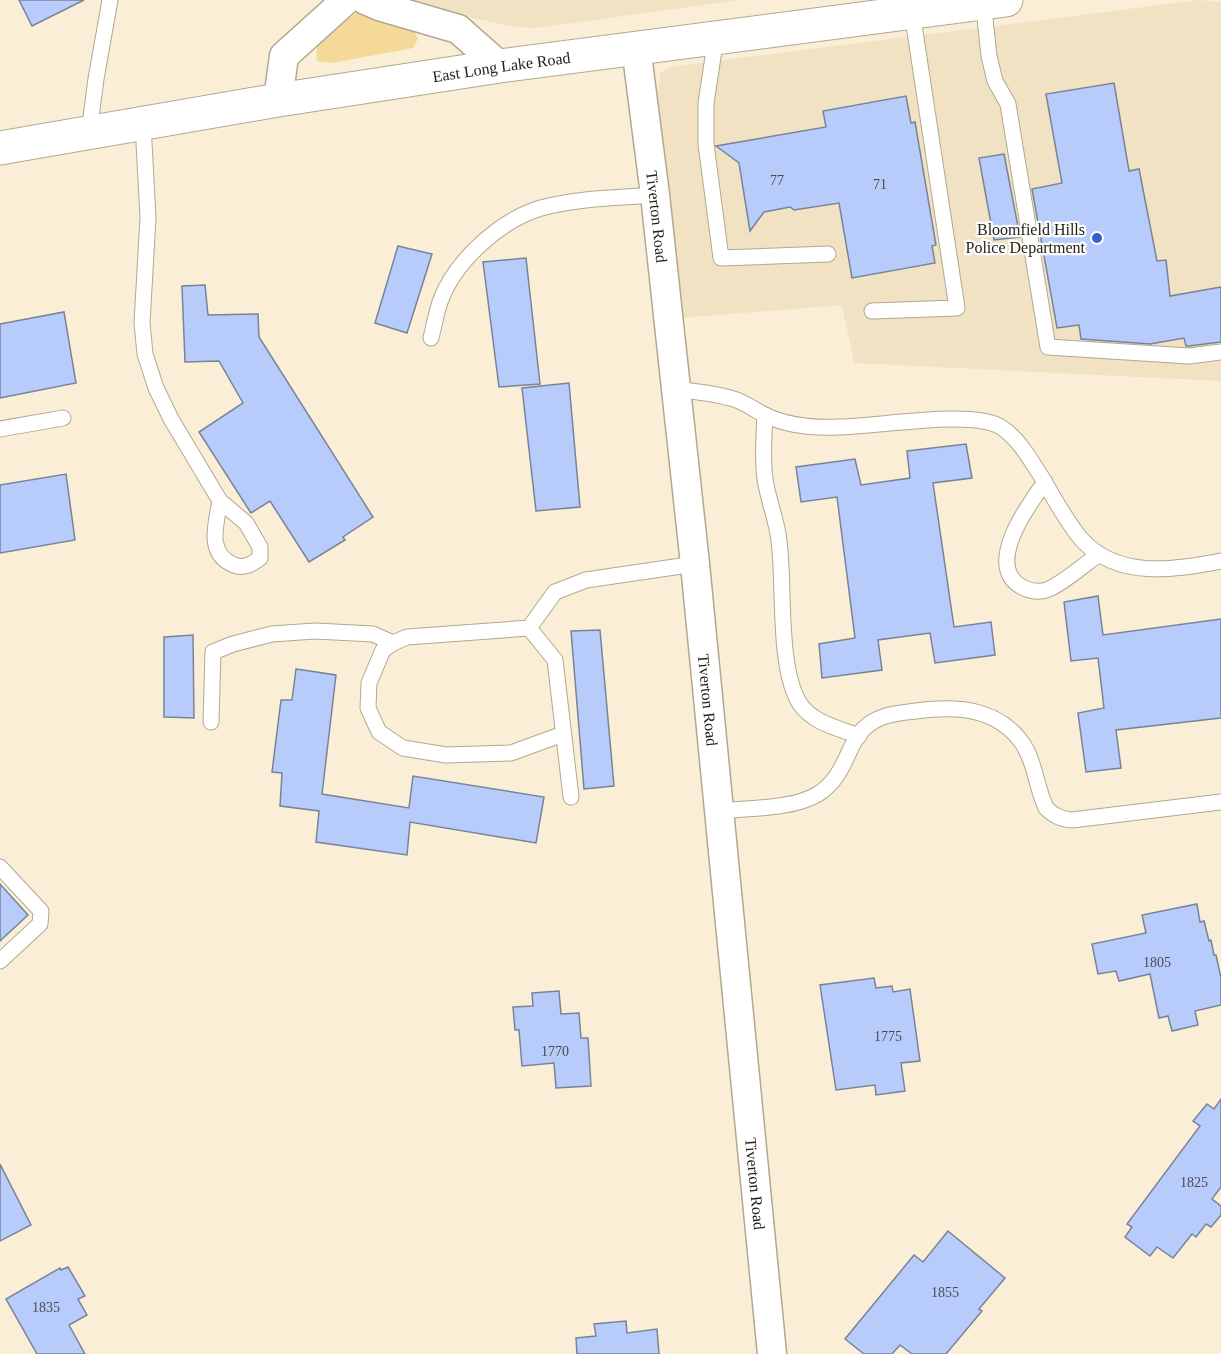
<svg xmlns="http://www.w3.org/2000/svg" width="1221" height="1354" viewBox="0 0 1221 1354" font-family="Georgia,serif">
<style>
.built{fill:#f0e2c3}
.green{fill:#f5d999}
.building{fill:#b7ccfa;stroke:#798398;stroke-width:1.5}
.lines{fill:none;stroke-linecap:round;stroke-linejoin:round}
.lane-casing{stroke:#b2a890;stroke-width:17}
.street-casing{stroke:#b2a890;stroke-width:31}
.secondary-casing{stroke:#b2a890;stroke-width:35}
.lane{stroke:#fff;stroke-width:15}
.street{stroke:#fff;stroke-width:28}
.secondary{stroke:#fff;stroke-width:33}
.poi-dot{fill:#3660d0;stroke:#fdfdfd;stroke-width:2}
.labels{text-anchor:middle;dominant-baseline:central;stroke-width:4.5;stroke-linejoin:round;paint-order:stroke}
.number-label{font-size:14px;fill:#4a4c51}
.street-label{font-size:16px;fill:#262219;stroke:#fdfdfd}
.poi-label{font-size:16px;fill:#262219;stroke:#fdfdfd;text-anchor:end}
</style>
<rect width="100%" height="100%" fill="#faefd6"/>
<!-- built -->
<g class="built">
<polygon points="396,0 741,0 535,28 515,27 410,5"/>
<polygon points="1199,0 1221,2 1221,381 854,363 842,305 682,318 657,101 660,73 670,67"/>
</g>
<!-- green -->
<polygon class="green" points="362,9 413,28 418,39 413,48 332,63 317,61 316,42"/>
<!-- building -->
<g class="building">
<polygon points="19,0 84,0 32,26"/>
<polygon points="1114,83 1129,171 1139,169 1157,261 1166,260 1170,296 1221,287 1221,342 1189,346 1186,346 1184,338 1150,344 1081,339 1079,325 1057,328 1032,189 1062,183 1046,94"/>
<polygon points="906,96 911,123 915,122 936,245 932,246 935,263 852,278 839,203 794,210 790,207 764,212 750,231 739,163 716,146 826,127 823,111"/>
<polygon points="1004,154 1020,237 994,240 979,158"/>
<polygon points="398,246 432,254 407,333 375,323"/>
<polygon points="526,258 540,384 499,387 483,262"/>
<polygon points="205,285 208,315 258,314 259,337 373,517 343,537 345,540 309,562 270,501 251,513 199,432 243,403 219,361 185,362 182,286"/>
<polygon points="64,312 76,383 0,398 0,324"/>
<polygon points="569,383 580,507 536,511 522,388"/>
<polygon points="966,444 972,478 933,483 954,627 991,622 995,655 935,663 930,633 878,640 882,670 822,678 819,644 855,638 837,497 801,502 796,467 855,459 861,485 910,478 907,451"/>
<polygon points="66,474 75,540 0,553 0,485"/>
<polygon points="1098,596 1103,635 1221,619 1221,718 1116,730 1121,768 1086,772 1078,713 1104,708 1098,658 1071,661 1064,602"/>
<polygon points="600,630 614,786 584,789 571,631"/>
<polygon points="193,635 194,718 164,717 164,637"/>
<polygon points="296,669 336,675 322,794 409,808 413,776 544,797 536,843 410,822 407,855 316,842 319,811 280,806 282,773 272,772 281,700 292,700"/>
<polygon points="0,884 28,915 0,941"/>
<polygon points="1197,904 1200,922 1204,921 1209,941 1211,940 1214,955 1216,955 1221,978 1221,1005 1195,1011 1198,1025 1172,1031 1168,1016 1159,1018 1150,974 1119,981 1116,971 1098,974 1092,944 1146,933 1142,915"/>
<polygon points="874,978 876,988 892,986 893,992 910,989 920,1061 901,1063 905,1091 876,1095 875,1085 836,1090 820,985"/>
<polygon points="559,991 561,1014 579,1013 581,1038 588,1038 591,1086 556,1088 554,1063 522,1066 519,1030 515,1030 513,1007 533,1006 532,993"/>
<polygon points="1221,1099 1221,1187 1212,1199 1221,1206 1221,1215 1211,1227 1206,1224 1196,1237 1192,1234 1173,1258 1157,1247 1150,1256 1125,1237 1132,1227 1127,1224 1200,1126 1193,1121 1207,1104 1214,1109"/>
<polygon points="0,1164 31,1225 0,1241"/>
<polygon points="948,1231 1005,1278 979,1309 982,1311 946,1354 912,1354 900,1345 892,1354 864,1354 845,1339 914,1255 923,1262"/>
<polygon points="68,1267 85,1296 78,1299 87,1315 69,1325 85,1354 37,1354 6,1299 60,1268 61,1270"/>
<polygon points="626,1321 627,1333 657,1329 659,1354 577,1354 576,1338 596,1336 594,1324"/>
</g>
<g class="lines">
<defs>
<g id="lane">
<polyline points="983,0 989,56 995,81 1008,104 1048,347 1189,356 1221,352"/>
<polyline points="716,37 706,103 706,144 721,258 828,254"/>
<path d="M143,124l5,94 -6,105 3,31 11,34 15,31 49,82 26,22 14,24v11c-8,6 -16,11 -26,7 -28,-11 -18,-41 -14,-64"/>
<polyline points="89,132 96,79 110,0"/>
<polyline points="872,311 957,308 912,12"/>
<path d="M431,338c3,-12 5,-24 9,-36 14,-40 60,-82 101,-94 36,-10 77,-10 114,-13"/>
<path d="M676,389c18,3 37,4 54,9 14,3 24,12 37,18 22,10 48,12 71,11 39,0 133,-18 163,0 18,12 29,32 40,49 12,20 27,49 42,65 36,38 92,29 138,20"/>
<path d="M765,415c-1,21 -3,43 0,64 3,21 12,41 14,62 6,44 -2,127 21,163 13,19 38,24 59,32"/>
<polyline points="0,429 63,418"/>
<path d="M1045,482c-16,22 -62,84 -23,105 8,4 18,6 27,2 17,-8 33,-23 49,-34"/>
<polyline points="529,628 555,660 571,797"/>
<polyline points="211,722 213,652 233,644 272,634 315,631 373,634 393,643"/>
<polyline points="563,734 511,753 446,755 403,748 379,732 368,708 369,683 383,650 393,643 407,637 529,628 555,592 586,580 695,564"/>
<path d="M720,811c29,-3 74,-2 98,-17 30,-19 28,-52 50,-69 14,-11 32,-12 48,-14 39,-5 78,-4 104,29 15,19 16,47 26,68 8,8 15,11 26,12l149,-18"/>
<polyline points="0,867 41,911 40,924 0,961"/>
</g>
<g id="street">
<polyline points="365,0 379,6 458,29 500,66"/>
<path id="s1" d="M636,47l19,148 40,369 77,790"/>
<polyline points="278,100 284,56 346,0"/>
</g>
<g id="secondary">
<path id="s2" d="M0,148l278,-48 222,-34 506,-66"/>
</g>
</defs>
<!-- lane casing -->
<use href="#lane" class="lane-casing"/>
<!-- street casing -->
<use href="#street" class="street-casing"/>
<!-- secondary casing -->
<use href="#secondary" class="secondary-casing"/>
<!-- lane -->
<use href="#lane" class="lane"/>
<!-- street -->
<use href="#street" class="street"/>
<!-- secondary -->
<use href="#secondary" class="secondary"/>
</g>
<!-- markers -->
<circle class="poi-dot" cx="1097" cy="238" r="6"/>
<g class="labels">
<!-- number labels -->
<g class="number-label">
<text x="777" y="180">77</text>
<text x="880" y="184">71</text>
<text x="1157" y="962">1805</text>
<text x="888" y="1036">1775</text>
<text x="555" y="1051">1770</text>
<text x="1194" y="1182">1825</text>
<text x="945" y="1292">1855</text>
<text x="46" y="1307">1835</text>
</g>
<!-- street labels -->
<g class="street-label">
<text stroke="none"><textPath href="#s2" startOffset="508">East Long Lake Road</textPath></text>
<text stroke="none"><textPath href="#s1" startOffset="171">Tiverton Road</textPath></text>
<text stroke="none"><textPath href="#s1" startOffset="657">Tiverton Road</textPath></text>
<text stroke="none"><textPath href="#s1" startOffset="1143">Tiverton Road</textPath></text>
</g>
<!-- poi labels -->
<g class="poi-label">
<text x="1085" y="229">Bloomfield Hills<tspan x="1085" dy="18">Police Department</tspan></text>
</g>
</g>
</svg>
